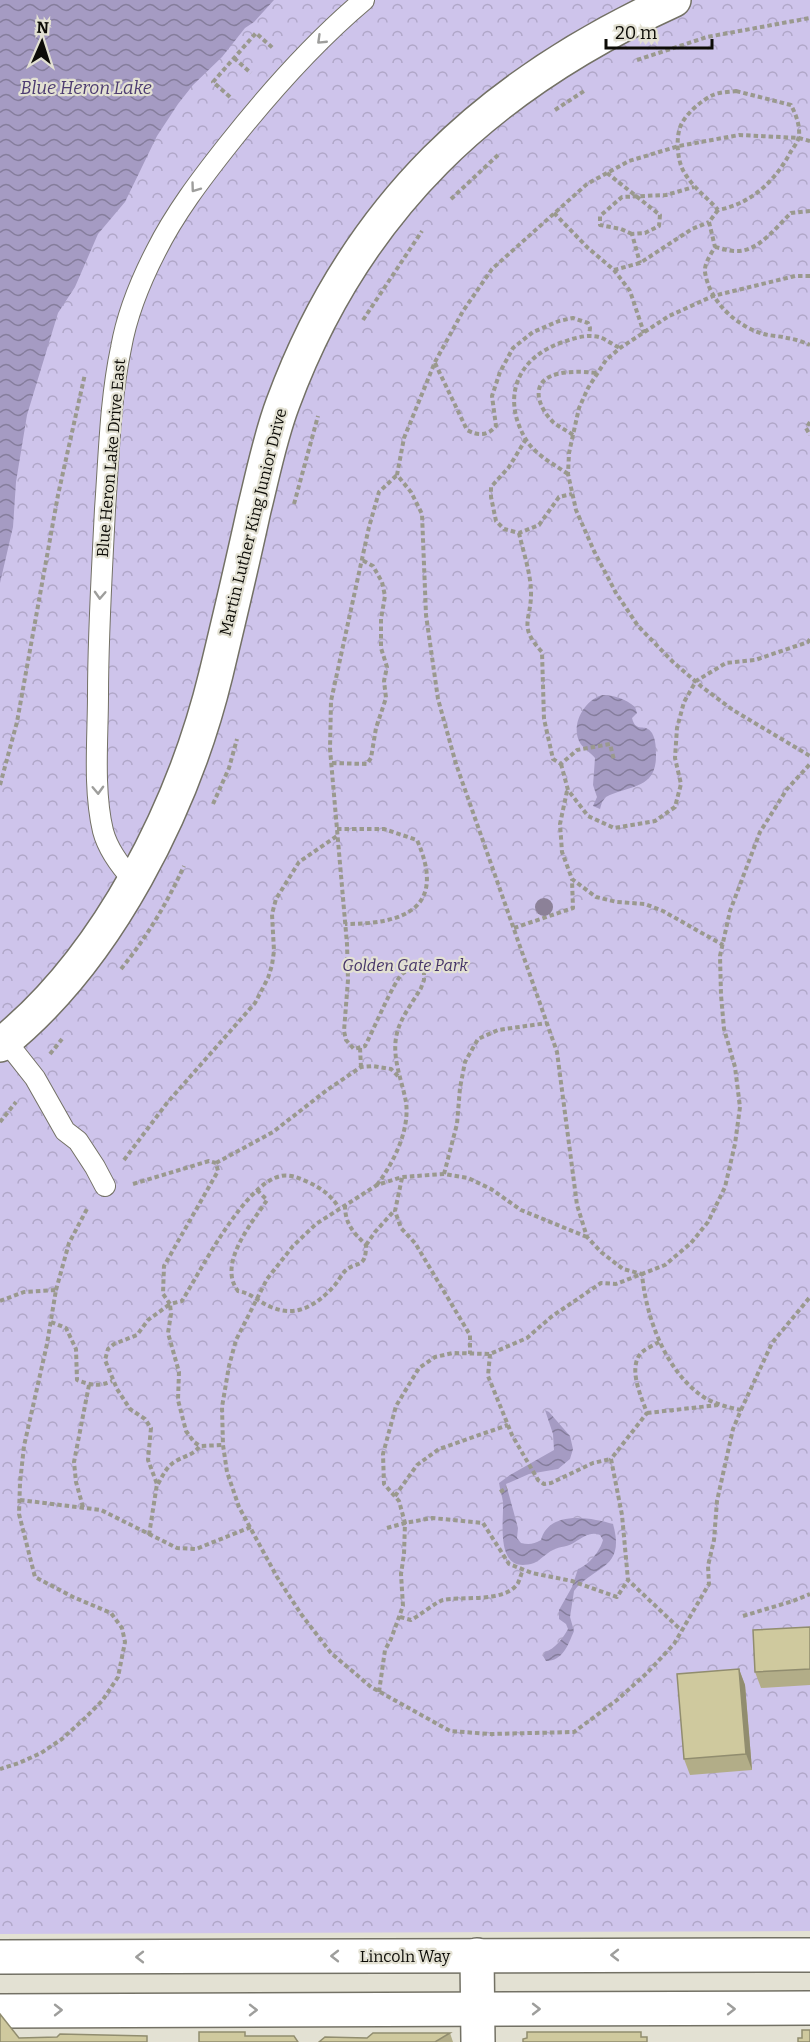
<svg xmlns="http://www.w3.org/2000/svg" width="810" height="2042" viewBox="0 0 810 2042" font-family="Bitter,serif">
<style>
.park{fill:url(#park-crowns)}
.water{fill:url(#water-waves)}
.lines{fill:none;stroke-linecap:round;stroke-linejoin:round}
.lane-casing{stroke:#737165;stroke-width:22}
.street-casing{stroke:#737165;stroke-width:36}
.secondary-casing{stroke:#737165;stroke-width:36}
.primary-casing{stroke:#737165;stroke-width:36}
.path{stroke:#9a998e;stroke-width:4;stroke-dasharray:4.5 3;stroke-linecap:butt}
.lane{stroke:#fff;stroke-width:20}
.street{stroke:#fff;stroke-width:33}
.secondary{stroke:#fff;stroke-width:33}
.primary{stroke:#fff;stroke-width:33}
.tree{fill:#8c8198}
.wall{fill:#b2ad88}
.shaded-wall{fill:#918d6f}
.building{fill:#cfc99e;stroke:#918d6f;stroke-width:1.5}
.oneway{stroke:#9e9e9c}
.labels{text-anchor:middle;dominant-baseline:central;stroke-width:4.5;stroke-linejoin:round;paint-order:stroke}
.street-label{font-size:16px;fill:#0d0c07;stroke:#e3e1d3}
.park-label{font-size:16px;font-style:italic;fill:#443367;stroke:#e3e1d3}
.water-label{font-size:18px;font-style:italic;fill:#4d3c71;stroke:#e3e1d3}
</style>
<defs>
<pattern id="park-crowns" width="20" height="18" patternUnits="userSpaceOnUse" patternTransform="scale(1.5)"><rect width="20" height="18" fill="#cec4eb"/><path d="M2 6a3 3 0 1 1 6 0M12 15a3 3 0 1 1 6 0" fill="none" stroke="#b0a7c8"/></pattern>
<pattern id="water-waves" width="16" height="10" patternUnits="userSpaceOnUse" patternTransform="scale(1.5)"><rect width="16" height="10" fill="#a59bc3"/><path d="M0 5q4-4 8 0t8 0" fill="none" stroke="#857d9c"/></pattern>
</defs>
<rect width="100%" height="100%" fill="#e3e1d3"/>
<!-- park -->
<polygon class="park" points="0,0 810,0 810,1931 0,1934"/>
<!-- water -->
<g class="water">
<polygon points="0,0 274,0 254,22 245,28 222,57 193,85 178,104 157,136 125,202 98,234 75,287 58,313 27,415 16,482 13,527 0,583"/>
<path d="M602,695c12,0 24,4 33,12l2,6 -5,5c4,16 13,4 20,15 4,7 4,16 4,23 0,34 -28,29 -50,41l-4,5 -2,7 -7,-3 4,-9 -4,-12 2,-27c-5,-6 -13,-10 -16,-17 -8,-18 6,-41 23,-46z"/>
<path d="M545,1410l4,2 21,24 3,13 -3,10 -12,10 -29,5 -23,10 12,44 -1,10 4,5c8,2 13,1 20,-3 8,-30 49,-23 72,-16 13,46 -19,41 -39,67l-4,26 4,14c-6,14 -11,30 -28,30l-3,-5 2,-4c10,-3 18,-14 23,-23l-2,-5 -7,-5v-9l13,-23 6,-18c11,-4 22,-18 25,-29l-3,-5c-9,-4 -17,2 -25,7 -6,5 -15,4 -22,8 -7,3 -12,10 -19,13 -40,13 -30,-41 -31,-61 -1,-6 -3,-13 -4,-19l11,-8 44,-25 -1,-16z"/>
</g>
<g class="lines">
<defs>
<g id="lane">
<path d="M134,881c-13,-14 -26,-31 -31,-50 -10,-42 -5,-93 -5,-136 0,-62 4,-124 7,-186 4,-54 5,-109 16,-161 6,-34 19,-66 35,-97 19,-38 45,-72 71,-105 41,-52 86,-103 137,-146"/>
<polyline points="5,1040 35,1078 65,1131 78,1141 95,1167 105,1186"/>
</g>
<polyline id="street" points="477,1955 478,2042"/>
<path id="secondary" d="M0,1045c108,-86 184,-239 216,-371 13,-54 26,-109 38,-164 9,-36 16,-73 29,-107 72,-195 204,-318 391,-403"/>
<g id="primary">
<polyline points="0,1957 810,1955"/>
<polyline points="0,2011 810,2008"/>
</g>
</defs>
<!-- lane casing -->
<use href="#lane" class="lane-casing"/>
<!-- street casing -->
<use href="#street" class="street-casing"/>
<!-- secondary casing -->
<use href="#secondary" class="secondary-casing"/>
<!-- primary casing -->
<use href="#primary" class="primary-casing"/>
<!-- path -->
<g class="path">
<polyline points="234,58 251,73"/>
<polyline points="637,60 707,37 810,18"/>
<path d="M736,91l55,14c5,10 9,20 8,31 -1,6 -6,12 -9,17 -15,28 -39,51 -72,57 -11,-13 -25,-22 -34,-38 -7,-11 -9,-37 -2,-49 6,-11 20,-23 31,-28 6,-3 16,-3 23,-4z"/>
<polyline points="230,97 213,82 256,33 274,49"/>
<polyline points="555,110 584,91"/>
<polyline points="607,173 660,215 659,226 645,233 632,234 640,263"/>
<polyline points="451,199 498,155"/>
<path d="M718,210l-9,12 6,25c-4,7 -11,17 -10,25 4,29 32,55 59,62 7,2 16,2 23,4 8,1 16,4 23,7"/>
<polyline points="554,213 588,248 614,270 630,291 644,333"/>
<polyline points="632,234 621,229 600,225 600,216 622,197 666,195 694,187"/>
<path d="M715,247c6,1 13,4 19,4 24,2 41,-23 57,-38l19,-2"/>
<polyline points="614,270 640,263 692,229 709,222"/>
<polyline points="810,276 795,276 713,296 669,316 620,348 606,360 588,388 579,408 569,453 568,474 576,510 594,551 616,593 638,626 673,662 702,687 733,710 810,756"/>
<polyline points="363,320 422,231"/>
<path d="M435,363l32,67c11,6 21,6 29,-4l-4,-30 8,-24 13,-24 20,-16 26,-11 14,-3 15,5 2,5 -1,8"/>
<polyline points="810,422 806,428 810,435"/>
<path d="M573,435c-7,-5 -14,-8 -20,-13 -7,-7 -12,-15 -14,-24 -5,-30 40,-27 59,-25"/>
<polyline points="526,439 509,467 491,487 491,497 496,521 504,529 519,533 539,525 559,497 572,494"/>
<path d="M568,474c-16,-11 -34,-20 -43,-36 -24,-42 -7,-81 38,-96 12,-4 24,-8 36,-5 7,2 14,8 21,11"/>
<polyline points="294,504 318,416"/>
<path d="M519,533c4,18 11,38 12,57 1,31 -14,35 11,62l2,67 9,40 8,5 16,-14 33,-6 4,16"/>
<polyline points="332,763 367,764 371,758 376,728 386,698 384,681 387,667 381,648 381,619 385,596 382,582 373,566 362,560"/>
<polyline points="561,764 568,790 588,816 614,828 655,821 675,807 681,784 675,758 677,728 684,702 696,681 726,663 755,660 808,642 810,639"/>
<polyline points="0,785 17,722 58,495 85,374"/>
<polyline points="567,791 560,824 562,852 572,879 596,897 617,902 645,904 663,911 723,945"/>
<polyline points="213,804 229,768 237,739"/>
<path d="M337,829h47l33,11c30,68 -12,84 -72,84"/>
<polyline points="514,928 573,908 572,880"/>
<path d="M121,969c26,-32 46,-66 63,-103"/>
<polyline points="360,1048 361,1067"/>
<polyline points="50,1054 62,1039"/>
<polyline points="0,1122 16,1102"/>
<polyline points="124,1160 167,1103 255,1003 268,978 272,965 274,951 272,914 276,899 299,862 337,836"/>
<polyline points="216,1163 273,1132 327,1090 361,1067 373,1066 391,1069 400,1078"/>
<polyline points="444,1174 457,1124 460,1088 465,1062 478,1039 498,1030 547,1023"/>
<polyline points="402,1178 395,1211 401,1228 415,1243 470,1335 470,1354"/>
<path d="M133,1184l76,-23 7,2 2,8 -54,95 -1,28 7,10 12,-3c19,-31 63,-118 99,-125 9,-2 18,2 27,6 13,6 23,13 31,26"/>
<path d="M377,1185c16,-22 33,-54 29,-83 -4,-22 -15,-45 -9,-69 4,-16 16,-31 24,-45l3,-8v-8c-7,-5 -16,-3 -22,2 -9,9 -29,57 -37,72l-11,3 -8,-9 -2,-9 4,-51 -1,-36 -17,-195 1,-48 38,-174 10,-35 18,-17"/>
<path d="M257,1190l10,10c-15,23 -50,64 -29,91 13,2 21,11 33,16 25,11 46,-2 63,-21 4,-4 7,-11 11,-15 12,-11 21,-1 21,-26 -13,-13 -21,-21 -21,-40"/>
<path d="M587,1237l-66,-27 -30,-21 -23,-11 -24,-4 -42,3 -25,8 -61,39 -23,22 -26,33 -31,61 -7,26 -7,41 1,38 4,27 12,35 38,70 24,37 30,39 40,34 79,44 40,3 84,-2 43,-32 30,-27 27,-29 35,-60 -1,-18 6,-26 3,-39 16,-72 8,-19c-14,-3 -27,-6 -39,-14 -37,-26 -56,-79 -60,-122l-19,-5 -22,-17 -14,-15 -10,-32 -20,-153 -101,-288 -18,-65 -12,-84 -4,-101 -11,-22 -14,-17 7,-37 31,-76 28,-51 29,-42 95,-85 42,-23 50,-15 60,-11 60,3 11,3"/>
<polyline points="366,1245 375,1232 394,1211"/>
<polyline points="56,1290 69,1243 88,1207"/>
<polyline points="0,1301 24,1292 56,1290 47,1344 24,1446 20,1483 19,1514 35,1577 73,1597 111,1613 122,1628 125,1642 118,1677 102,1701 83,1720 62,1739 41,1753 19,1763 0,1769"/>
<path d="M51,1322l15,6 10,21 1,31c13,5 22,7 35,1"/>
<path d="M659,1342c-5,3 -12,6 -17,10 -15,15 -1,44 5,61l-36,46 11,56 6,65 53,50"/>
<polyline points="490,1354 488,1376 512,1435 538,1480 544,1484 551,1483 593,1463 611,1459"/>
<polyline points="741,1410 772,1343 810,1297"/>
<polyline points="647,1413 718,1405"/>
<path d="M158,1484c5,-9 9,-18 18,-23 10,-6 16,-5 24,-15l23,-1"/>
<polyline points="500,1492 507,1488"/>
<polyline points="395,1496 417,1465 439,1449 508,1425"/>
<polyline points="20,1500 101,1510 177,1548 196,1549 251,1527"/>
<polyline points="83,1507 76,1482 74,1462 89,1385"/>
<polyline points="387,1528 405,1523 432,1518 483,1523 509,1564 532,1573 572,1581 617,1597 628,1580"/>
<polyline points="149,1535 157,1484 148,1460 151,1428 145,1419 130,1409 117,1389 105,1360 108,1349 114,1344 137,1335 148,1320 170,1304 171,1314 168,1333 179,1372 178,1400 186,1431 194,1442 200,1446"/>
<polyline points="743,1616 793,1601 810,1594"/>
<path d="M400,1617l11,3c8,-4 25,-18 32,-20 19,-4 63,3 75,-17 2,-4 3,-9 5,-13"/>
<polyline points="379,1692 385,1650 391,1639 403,1606 401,1574 404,1554 405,1523 399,1501 384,1484 383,1454 396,1406 419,1368 435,1357 453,1353 490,1354 527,1338 551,1317 601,1283 616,1284 665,1265 691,1243 708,1222 725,1187 735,1144 740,1107 735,1067 724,1029 721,995 720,956 730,911 760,832 787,789 810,764"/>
</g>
<!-- lane -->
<use href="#lane" class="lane"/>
<!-- street -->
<use href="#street" class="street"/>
<!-- secondary -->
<use href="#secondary" class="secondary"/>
<!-- primary -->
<use href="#primary" class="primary"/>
</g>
<!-- trees -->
<circle class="tree" cx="544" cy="907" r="9"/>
<!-- wall -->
<g class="wall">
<polygon points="810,1627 810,1685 761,1688 755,1672"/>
<polygon points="739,1669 745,1685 752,1770 690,1775 684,1759"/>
<polygon points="450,2033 453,2042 319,2042 367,2038"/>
</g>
<!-- shaded-wall -->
<polygon class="shaded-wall" points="739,1669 745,1685 752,1770 746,1754"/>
<!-- building -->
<g class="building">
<polygon points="810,1627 810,1669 755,1672 753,1630"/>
<polygon points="739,1669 746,1754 684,1759 677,1674"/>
<polygon points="0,2014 19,2038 57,2037 60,2034 147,2036 147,2042 0,2042"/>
<polygon points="802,2030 810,2030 810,2042 798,2042 798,2038 802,2038"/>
<polygon points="199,2032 245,2032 245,2036 294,2036 298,2042 199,2042"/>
<polygon points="527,2032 641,2032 641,2037 647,2037 647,2042 523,2042 523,2039 527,2038"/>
<polygon points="373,2033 450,2033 435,2042 319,2042 325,2037 367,2038"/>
</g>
<!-- one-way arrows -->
<defs><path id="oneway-chevron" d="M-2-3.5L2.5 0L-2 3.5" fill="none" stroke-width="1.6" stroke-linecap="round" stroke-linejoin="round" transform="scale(1.5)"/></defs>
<g class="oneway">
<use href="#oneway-chevron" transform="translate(321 40) rotate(136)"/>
<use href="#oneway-chevron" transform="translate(195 188) rotate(126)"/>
<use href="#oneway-chevron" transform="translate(100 595) rotate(93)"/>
<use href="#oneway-chevron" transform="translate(98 790) rotate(88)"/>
<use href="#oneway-chevron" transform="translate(615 1955) rotate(180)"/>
<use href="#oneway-chevron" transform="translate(335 1956) rotate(180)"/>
<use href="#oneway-chevron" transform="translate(140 1957) rotate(180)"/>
<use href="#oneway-chevron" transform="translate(536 2009)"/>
<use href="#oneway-chevron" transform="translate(731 2009)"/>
<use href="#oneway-chevron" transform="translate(58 2010)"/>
<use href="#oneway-chevron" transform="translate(253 2010)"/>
</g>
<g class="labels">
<!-- street labels -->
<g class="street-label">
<text transform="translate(111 458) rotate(-85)">Blue Heron Lake Drive East</text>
<text transform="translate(253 522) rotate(-76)">Martin Luther King Junior Drive</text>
<text x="405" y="1956">Lincoln Way</text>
</g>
<!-- park labels -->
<g class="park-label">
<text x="405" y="965">Golden Gate Park</text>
</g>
<!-- water labels -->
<g class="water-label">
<text x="86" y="88">Blue Heron Lake</text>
</g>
</g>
<!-- north arrow -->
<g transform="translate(42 42) rotate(3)" stroke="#e3e1d3" stroke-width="4.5" paint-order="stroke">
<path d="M0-4.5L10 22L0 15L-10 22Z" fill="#0d0c07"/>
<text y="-9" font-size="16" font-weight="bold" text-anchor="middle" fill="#0d0c07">N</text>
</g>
<!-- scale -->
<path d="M606 39v9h106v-9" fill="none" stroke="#0d0c07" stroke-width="3"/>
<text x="615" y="39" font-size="18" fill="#0d0c07" stroke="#e3e1d3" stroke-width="4.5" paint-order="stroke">20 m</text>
</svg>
